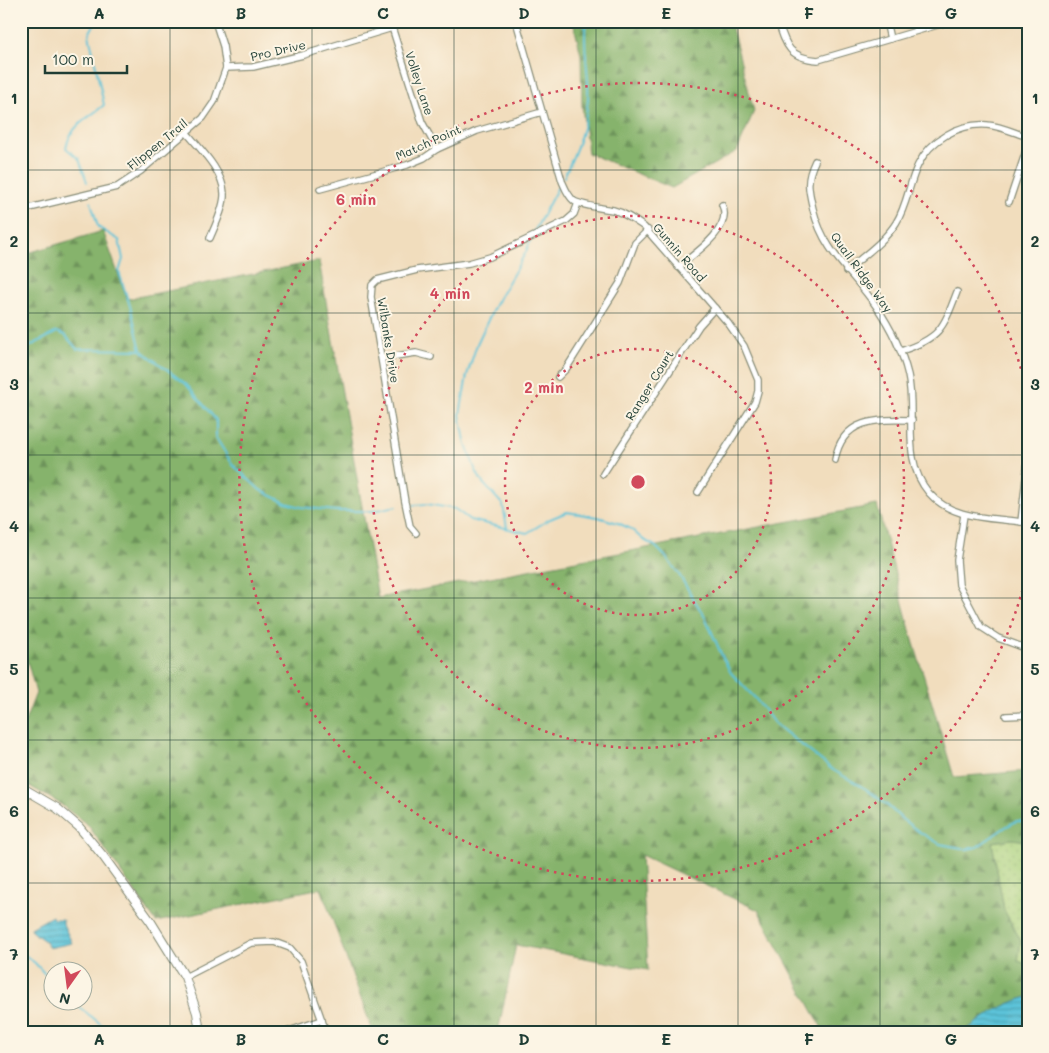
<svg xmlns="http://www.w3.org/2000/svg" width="1049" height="1053" viewBox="0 0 1049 1053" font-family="Mali,sans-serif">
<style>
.grass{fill:url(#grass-dots);stroke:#648758}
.forest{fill:url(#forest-firs);stroke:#527850}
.water{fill:url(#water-rules);stroke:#3e8086}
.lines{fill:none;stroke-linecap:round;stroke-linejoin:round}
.stream{stroke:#5cc3d9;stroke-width:2}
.minor-casing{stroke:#888d78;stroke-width:8}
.tertiary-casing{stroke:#888d78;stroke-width:10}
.minor{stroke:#fff;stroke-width:5.5}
.tertiary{stroke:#fff;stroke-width:8}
.grid{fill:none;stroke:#1f3d34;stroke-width:1;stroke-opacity:0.55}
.ring{fill:none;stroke:#d1495b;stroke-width:2.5;stroke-dasharray:2.5 5}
.labels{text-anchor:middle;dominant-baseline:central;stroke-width:4;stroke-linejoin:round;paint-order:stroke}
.street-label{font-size:12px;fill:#1f3d34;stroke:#fcf5e5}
.centre{fill:#d1495b;stroke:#fcf5e5;stroke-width:2.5}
.ring-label{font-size:15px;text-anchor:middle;font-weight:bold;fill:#d1495b;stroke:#fcf5e5;stroke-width:4;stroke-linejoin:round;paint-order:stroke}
.neatline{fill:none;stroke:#1f3d34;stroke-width:2}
.grid-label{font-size:16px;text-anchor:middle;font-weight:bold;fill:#1f3d34}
</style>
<defs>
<pattern id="grass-dots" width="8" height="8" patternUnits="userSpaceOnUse" patternTransform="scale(1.25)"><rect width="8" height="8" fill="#a8d17c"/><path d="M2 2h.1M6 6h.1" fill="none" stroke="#90b46c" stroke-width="1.8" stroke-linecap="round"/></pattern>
<pattern id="forest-firs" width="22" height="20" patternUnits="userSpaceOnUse" patternTransform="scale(1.25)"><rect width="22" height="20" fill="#86b36c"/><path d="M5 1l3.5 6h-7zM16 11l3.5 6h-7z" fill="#6d935a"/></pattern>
<pattern id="water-rules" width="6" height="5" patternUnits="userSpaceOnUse" patternTransform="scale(1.25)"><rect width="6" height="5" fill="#5cc3d9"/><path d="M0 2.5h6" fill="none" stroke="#4ba0b1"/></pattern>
</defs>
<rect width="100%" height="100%" fill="#fcf5e5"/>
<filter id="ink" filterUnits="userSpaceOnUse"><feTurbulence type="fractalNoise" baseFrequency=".02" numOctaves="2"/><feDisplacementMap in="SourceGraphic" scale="10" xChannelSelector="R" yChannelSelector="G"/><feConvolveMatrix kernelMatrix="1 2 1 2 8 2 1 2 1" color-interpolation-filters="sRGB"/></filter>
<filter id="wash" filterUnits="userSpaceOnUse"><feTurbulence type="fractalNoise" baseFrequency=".0096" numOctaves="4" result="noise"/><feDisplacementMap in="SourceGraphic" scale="20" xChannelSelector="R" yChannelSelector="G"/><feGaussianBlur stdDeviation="1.12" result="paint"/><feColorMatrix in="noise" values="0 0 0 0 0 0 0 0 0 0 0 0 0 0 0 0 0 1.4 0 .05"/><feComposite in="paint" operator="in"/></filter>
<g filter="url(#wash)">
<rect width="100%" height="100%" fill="#f1ddbd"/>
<!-- grass -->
<polygon class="grass" points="1012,839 1028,841 1028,965 1018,961 1021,941 1004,910 992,842"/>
<!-- forest -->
<g class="forest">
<polygon points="573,21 730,21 754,111 737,151 672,188 588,153 582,106 581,55"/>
<path d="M103,231l24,68 192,-38 59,337 499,-93 33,125 44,147 74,-6v70l-16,-2 -20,3 12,68 17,31 -3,20 10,4v32c-23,6 -45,20 -64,35h-140l-66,-122 -117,-55 7,115 -132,-25 -18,87h-125l-52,-144 -165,34 -68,-97 -29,-22 -38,-22v-49l15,-39 -15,-55v-383z"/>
</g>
<!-- water -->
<g class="water">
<polygon points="52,916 53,919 63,919 63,924 72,943 49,948 45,941 32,932 31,928"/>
<path d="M1028,997v35h-64c19,-15 41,-29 64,-35z"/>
</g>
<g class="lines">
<!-- stream -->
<g class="stream">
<path d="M564,177c12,-26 22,-50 24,-78 2,-26 -6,-50 -2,-78"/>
<path d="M87,182l-8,-23 -13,-11c5,-24 22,-29 38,-43l-15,-71 7,-13"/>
<polyline points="91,202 98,227 119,240 123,259 119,272 130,306 141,350"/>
<polyline points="533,234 560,183"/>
<polyline points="21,351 57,332 65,335 77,349 141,350 186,384 216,420 216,438 233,465 260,490 286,503 301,507 336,511 373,511 397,506"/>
<polyline points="414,505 427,504 455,509 470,520 527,533 550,519 567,512 598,517 618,523 631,529 642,539 655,546 665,556 678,573 706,619 723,658 731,673 755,698 774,723 833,770 866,789 887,805 903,820 921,833 940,844 967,849 977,847 1007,826 1017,821 1028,822"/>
<polyline points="507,528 503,505 482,482 475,469 465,441 460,415 467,375 477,344 495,305 526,252 530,241"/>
<polyline points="21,952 35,963 52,982"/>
<polyline points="70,1000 111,1032"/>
</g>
</g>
</g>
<g filter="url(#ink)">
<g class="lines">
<defs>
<g id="minor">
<polyline points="390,21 422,122 437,149"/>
<path d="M516,21l46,160c3,7 6,15 12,20 9,5 28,7 39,9 12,3 21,10 31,17l84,96 16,23 14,34v11l-3,11 -57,90"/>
<path d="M778,21c8,25 11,37 40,39l133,-39"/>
<polyline points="886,21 890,39"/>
<polyline points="914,21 916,31"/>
<polyline points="226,68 253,67 303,55 392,28"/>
<path d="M187,133c13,16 36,38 37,60 1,13 -9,33 -14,45"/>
<path d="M815,161c-9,19 -7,27 -2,48 11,44 39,62 63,97 15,22 26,44 32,69 9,39 -8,84 21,118 24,28 65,24 99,30"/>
<polyline points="320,189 407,165 424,158 437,149 477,131 542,112"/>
<polyline points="1009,202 1028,145"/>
<polyline points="21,210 117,187 141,171 203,118 214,102 226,68 223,46 215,21"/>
<path d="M678,267c15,-12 56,-39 44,-62"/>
<path d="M846,271c17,-15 38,-29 50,-48 11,-17 13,-40 22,-58 12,-25 41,-42 69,-40 14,1 28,8 41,12"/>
<path d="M901,351c39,-13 42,-22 56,-59"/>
<polyline points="382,358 416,353 431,357"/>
<polyline points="558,377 566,369 620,283 635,243 648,230"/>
<path d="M835,460c7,-42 42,-41 77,-40"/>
<polyline points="603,474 699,326 715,308"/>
<polyline points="964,515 957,560 959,585 981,627 998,638 1028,649"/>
<polyline points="1021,522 1028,460"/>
<polyline points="416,533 410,526 405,502 371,297 372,285 377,280 417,270 469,263 490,257 566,221 574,214 578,203"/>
<polyline points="1006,716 1028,715"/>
<polyline points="185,977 251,943 274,942 290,948 301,961 326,1032"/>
<polyline points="286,1032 322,1020"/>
</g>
<polyline id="tertiary" points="21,787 57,808 79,827 103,856 151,922 185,977 197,1013 200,1032"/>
</defs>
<!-- minor casing -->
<use href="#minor" class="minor-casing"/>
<!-- tertiary casing -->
<use href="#tertiary" class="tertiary-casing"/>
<!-- minor -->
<use href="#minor" class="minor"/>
<!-- tertiary -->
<use href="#tertiary" class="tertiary"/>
</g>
</g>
<!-- grid -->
<path class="grid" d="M170,21v1011M312,21v1011M454,21v1011M596,21v1011M738,21v1011M880,21v1011M21,170h1007M21,313h1007M21,455h1007M21,598h1007M21,740h1007M21,883h1007"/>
<!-- distance rings -->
<g class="ring">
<circle cx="638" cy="482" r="133"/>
<circle cx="638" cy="482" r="266"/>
<path d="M1028 568A399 399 0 1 1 1028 396"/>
</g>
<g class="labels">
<!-- street labels -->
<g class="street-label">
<text transform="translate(278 50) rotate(-13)">Pro Drive</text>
<text transform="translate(420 83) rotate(72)">Volley Lane</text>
<text transform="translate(428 142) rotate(-24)">Match Point</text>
<text transform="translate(157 144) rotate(-39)">Flippen Trail</text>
<text transform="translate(680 252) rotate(49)">Gunnin Road</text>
<text transform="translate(862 272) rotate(54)">Quail Ridge Way</text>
<text transform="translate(389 340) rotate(81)">Wilbanks Drive</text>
<text transform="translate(649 385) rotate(-58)">Ranger Court</text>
</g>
</g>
<circle cx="638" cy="482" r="8" class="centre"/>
<g class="ring-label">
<text x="356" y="205">6 min</text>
<text x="450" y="299">4 min</text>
<text x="544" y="393">2 min</text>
</g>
<!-- margin -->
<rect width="1049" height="1053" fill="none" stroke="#fcf5e5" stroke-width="55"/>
<!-- north arrow -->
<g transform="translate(68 986) rotate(194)"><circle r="24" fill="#fcf5e5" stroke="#a4ab9e"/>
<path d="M0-4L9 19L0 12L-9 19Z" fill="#d1495b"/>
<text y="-8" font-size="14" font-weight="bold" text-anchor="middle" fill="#1f3d34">N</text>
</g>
<!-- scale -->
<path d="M45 65v8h82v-8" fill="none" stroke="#1f3d34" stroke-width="2.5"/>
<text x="52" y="65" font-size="15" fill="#1f3d34" stroke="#fcf5e5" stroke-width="4" paint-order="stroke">100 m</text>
<rect x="28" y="28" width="994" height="998" class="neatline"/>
<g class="grid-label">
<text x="99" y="19">A</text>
<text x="241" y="19">B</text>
<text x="383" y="19">C</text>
<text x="524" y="19">D</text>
<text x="666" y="19">E</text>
<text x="809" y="19">F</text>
<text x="951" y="19">G</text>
<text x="14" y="104">1</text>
<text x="1035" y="104">1</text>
<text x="14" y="247">2</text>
<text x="1035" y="247">2</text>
<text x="14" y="390">3</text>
<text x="1035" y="390">3</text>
<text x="14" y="532">4</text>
<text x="1035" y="532">4</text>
<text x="14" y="675">5</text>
<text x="1035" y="675">5</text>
<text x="14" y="817">6</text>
<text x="1035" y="817">6</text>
<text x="14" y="960">7</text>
<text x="1035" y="960">7</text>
<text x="99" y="1045">A</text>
<text x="241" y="1045">B</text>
<text x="383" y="1045">C</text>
<text x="524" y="1045">D</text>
<text x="666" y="1045">E</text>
<text x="809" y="1045">F</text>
<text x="951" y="1045">G</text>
</g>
</svg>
